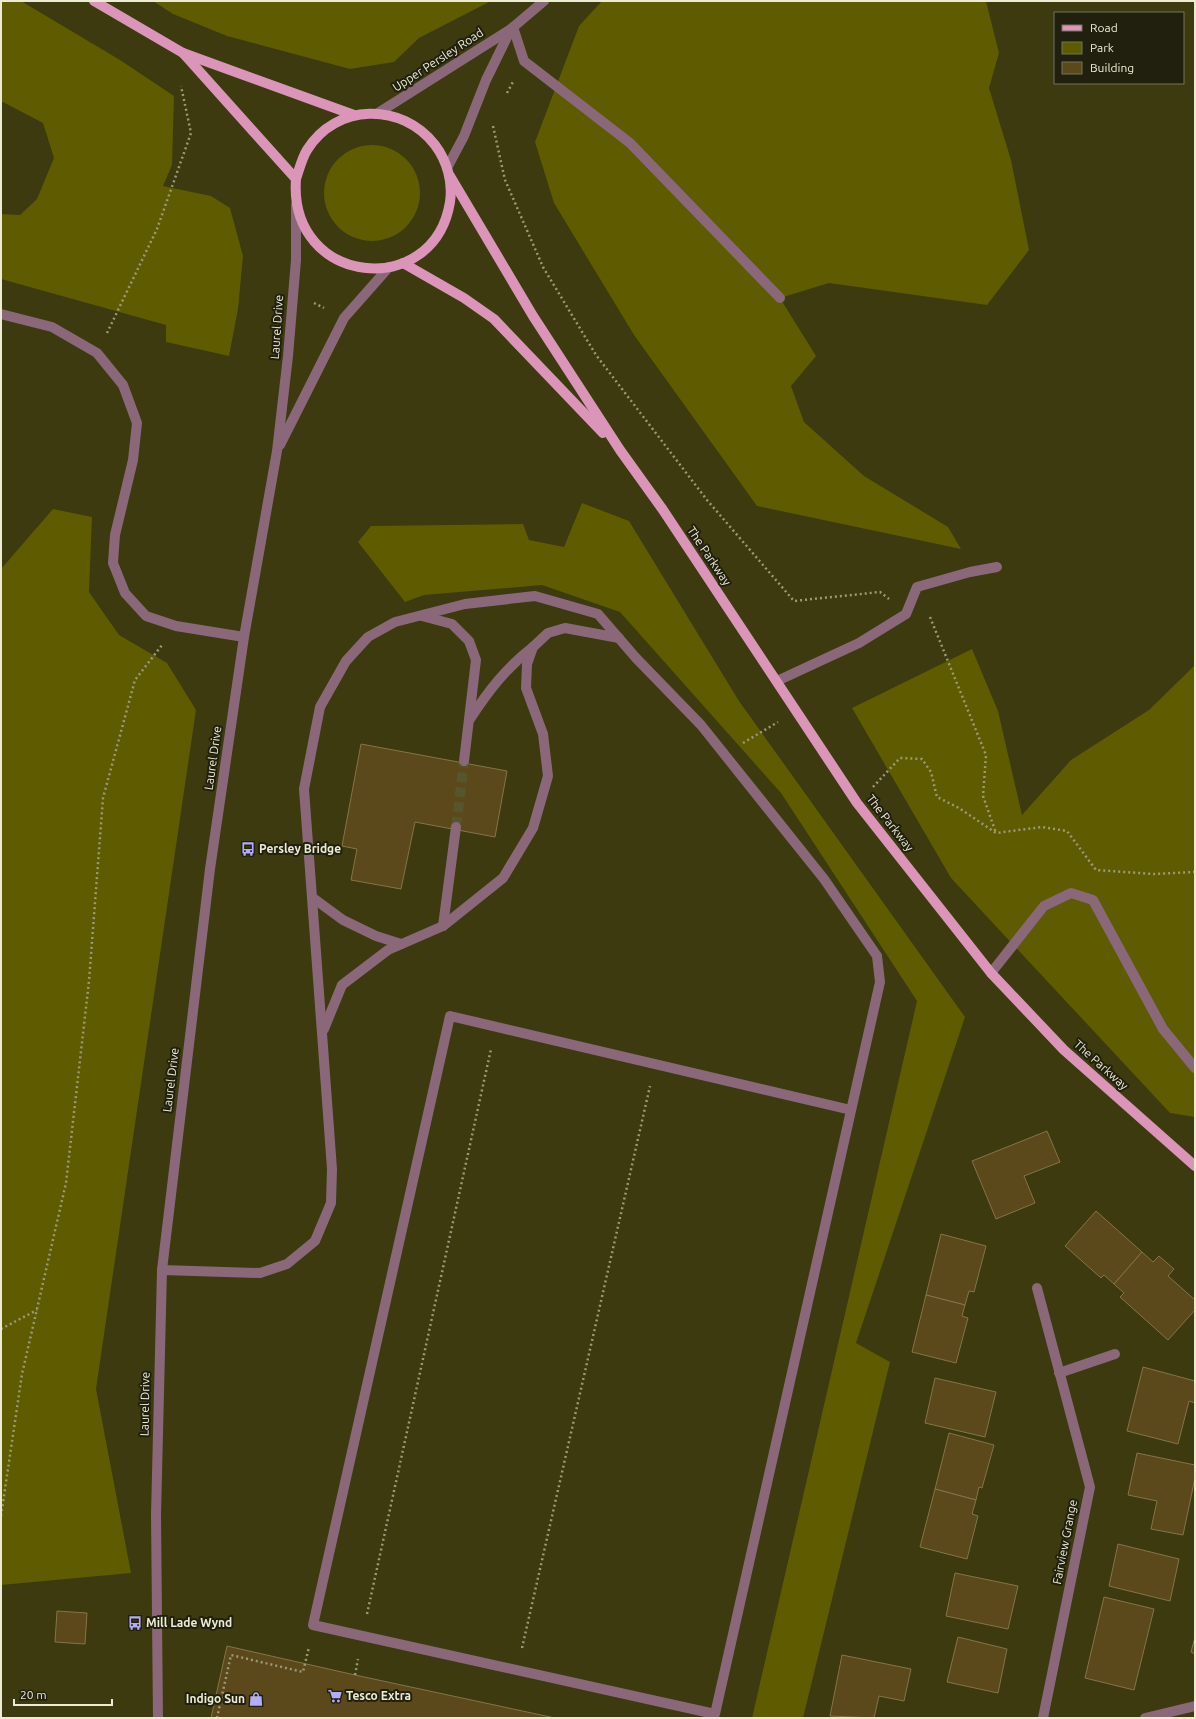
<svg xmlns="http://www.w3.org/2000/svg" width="1196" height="1719" viewBox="0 0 1196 1719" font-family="Ubuntu,sans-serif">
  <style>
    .green { fill: #5e5b00 }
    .building { fill: #5b491b; stroke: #85744a }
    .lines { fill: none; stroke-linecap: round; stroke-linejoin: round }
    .minor-tunnel { stroke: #56552c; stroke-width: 10; stroke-dasharray: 10 5; stroke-linecap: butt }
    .path { stroke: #9a9978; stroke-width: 2.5; stroke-dasharray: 2 3; stroke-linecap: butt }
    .minor { stroke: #8a6879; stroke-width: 10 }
    .major { stroke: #db95b9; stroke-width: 10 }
    .labels { text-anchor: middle; stroke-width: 4; stroke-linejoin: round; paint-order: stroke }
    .street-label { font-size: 12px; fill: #ececd5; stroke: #21200e }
    .poi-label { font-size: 12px; font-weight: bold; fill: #ececd5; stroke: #21200e; text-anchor: start }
  </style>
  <rect width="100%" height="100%" fill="#3c3a0e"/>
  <g class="green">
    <polygon points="1,1 21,1 120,60 174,96 172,165 163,186 211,196 230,208 243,256 238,309 229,356 166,342 166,325 1,279 1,214 20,215 37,199 54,158 43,123 1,101"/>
    <polygon points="153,1 491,1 419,38 394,62 350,69 227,36 173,14"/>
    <polygon points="602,1 986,1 999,53 989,88 1011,160 1029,250 987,305 829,283 780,298 816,356 791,386 804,422 864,476 948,527 961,549 757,506 634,335 554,203 535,142 579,26"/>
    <circle cx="372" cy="193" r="48"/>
    <polygon points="582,503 629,521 739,701 965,1017 856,1343 890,1362 803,1718 752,1718 917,1001 781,793 620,612 542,585 424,595 405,602 358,542 371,526 523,524 529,540 564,547"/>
    <polygon points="53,509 92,517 89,592 119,635 167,663 196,710 96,1389 131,1573 1,1585 1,569"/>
    <polygon points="972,649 998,711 1022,815 1071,760 1149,710 1195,665 1195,1117 1170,1113 951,878 852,708"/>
  </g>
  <g class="building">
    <polygon points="361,744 507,771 495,837 415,822 401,889 351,880 357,849 342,846"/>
    <polygon points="1047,1131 1060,1162 1024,1176 1035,1203 996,1219 972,1161"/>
    <polygon points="1096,1211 1142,1252 1114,1284 1104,1275 1101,1278 1065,1246"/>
    <polygon points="941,1234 986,1246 974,1292 969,1291 965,1305 926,1295"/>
    <polygon points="1142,1252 1153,1262 1159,1256 1174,1269 1168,1276 1195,1300 1195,1310 1168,1340 1120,1297 1124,1293 1114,1284"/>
    <polygon points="926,1295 965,1305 962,1316 968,1318 956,1363 912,1352"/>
    <polygon points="1143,1367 1195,1381 1195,1403 1189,1401 1178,1444 1127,1431"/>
    <polygon points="935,1378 996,1392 985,1437 925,1423"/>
    <polygon points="949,1433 994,1445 982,1488 979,1487 976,1500 935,1489"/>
    <polygon points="1137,1453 1195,1465 1195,1478 1183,1535 1151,1529 1157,1501 1128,1495"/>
    <polygon points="935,1489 976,1500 972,1514 978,1516 967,1559 920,1547"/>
    <polygon points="1118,1544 1179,1559 1170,1601 1109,1586"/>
    <polygon points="955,1573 1018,1586 1008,1629 946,1616"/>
    <polygon points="1104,1597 1154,1609 1134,1690 1085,1678"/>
    <polygon points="57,1611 87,1613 85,1644 55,1642"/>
    <polygon points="958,1637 1007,1649 998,1693 947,1682"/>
    <polygon points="1195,1637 1195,1654 1191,1652"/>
    <polygon points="227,1646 355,1675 555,1718 211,1718"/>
    <polygon points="842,1655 911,1669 904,1701 879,1696 874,1718 830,1716"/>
  </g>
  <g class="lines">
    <polyline class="minor-tunnel" points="456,827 464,761"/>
    <g class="path">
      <polyline points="507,93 514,80"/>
      <polyline points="493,126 505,180 543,267 596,355 707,500 794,601 880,592 889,599"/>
      <polyline points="314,303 324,308"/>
      <polyline points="107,333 157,229 191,133 181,86"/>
      <polyline points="930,617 986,755 983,796 996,833"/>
      <polyline points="743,743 778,722"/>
      <polyline points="873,787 900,758 922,759 931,772 937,797 959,808 996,833 1042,827 1067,831 1096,870 1153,874 1195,872"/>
      <polyline points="1,1329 37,1310"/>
      <polyline points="1,1516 22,1374 66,1183 89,981 103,798 135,680 162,645"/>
      <polyline points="367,1614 491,1049"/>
      <polyline points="522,1648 650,1086"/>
      <polyline points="355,1675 358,1659"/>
      <polyline points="217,1718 231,1655 303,1672 309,1647"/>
    </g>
    <g class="minor">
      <polyline points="513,27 524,61 630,143 780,298"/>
      <polyline points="378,113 511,29 544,1"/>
      <polyline points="447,168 464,136 486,80 511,29"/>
      <polyline points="1,314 52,327 97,353 123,385 137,423 133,460 115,535 113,563 125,593 146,616 176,626 244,637"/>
      <polyline points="280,445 344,318 389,267"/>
      <polyline points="422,616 452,624 469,641 476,660 464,761"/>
      <polyline points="777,681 859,643 906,614 917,587 970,572 997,567"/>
      <path d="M470,719C489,690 506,668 533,647"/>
      <polyline points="313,898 343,920 376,936 401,944"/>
      <polyline points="443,926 456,827"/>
      <polyline points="991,973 1044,906 1071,893 1093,900 1163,1029 1195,1068"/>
      <polyline points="324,1029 342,985 388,950 443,926 503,878 533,828 548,776 543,734 526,688 527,664 533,647 548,633 565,628 619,638"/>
      <polyline points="162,1270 260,1273 287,1264 315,1241 331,1203 332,1169 304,789 320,707 346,661 368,637 395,622 465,604 535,596 598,614 636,658 701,725 824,879 877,956 880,982 715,1714 313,1625 450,1016 851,1110"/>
      <polyline points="1037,1288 1090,1487 1043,1718"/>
      <polyline points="1059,1373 1115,1354"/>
      <polyline points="158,1718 156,1515 162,1270 210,869 244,637 277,451 288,356 296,260 296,205"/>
      <polyline points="1145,1718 1195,1706"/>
    </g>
    <g class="major">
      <polyline points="94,1 183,53 354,115"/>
      <path d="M183,53L296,179C288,286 434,301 450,202C453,182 447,161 435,145C402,102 336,103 307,150C302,158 299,170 296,179"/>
      <polyline points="450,176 533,316 620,450 663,510 857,803 991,973 1064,1050 1195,1166"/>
      <polyline points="403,263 464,298 494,319 603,433"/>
    </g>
  </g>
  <defs>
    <symbol id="bus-bare" viewBox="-9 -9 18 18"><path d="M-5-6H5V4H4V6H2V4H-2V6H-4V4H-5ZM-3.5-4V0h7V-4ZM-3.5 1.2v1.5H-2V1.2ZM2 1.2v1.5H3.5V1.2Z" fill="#b3adf9" stroke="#21200e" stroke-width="2.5" paint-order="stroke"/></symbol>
    <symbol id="supermarket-bare" viewBox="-9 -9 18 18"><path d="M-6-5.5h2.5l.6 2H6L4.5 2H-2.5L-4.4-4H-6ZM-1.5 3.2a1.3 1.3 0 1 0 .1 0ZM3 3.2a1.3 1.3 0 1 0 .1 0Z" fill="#b3adf9" stroke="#21200e" stroke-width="2.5" paint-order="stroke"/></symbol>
    <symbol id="shop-bare" viewBox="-9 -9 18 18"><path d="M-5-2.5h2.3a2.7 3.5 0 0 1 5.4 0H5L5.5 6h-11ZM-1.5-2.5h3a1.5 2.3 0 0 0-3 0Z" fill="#b3adf9" stroke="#21200e" stroke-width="2.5" paint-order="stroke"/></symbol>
  </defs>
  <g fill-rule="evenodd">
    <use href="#bus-bare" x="238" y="839" width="20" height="20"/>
    <use href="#bus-bare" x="125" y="1613" width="20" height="20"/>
    <use href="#supermarket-bare" x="325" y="1686" width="20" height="20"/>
    <use href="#shop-bare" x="246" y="1689" width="20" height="20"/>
  </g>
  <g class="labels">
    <g class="street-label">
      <text transform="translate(438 60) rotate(-33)" y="4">Upper Persley Road</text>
      <text transform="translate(277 327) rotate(-86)" y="4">Laurel Drive</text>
      <text transform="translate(709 556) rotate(56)" y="4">The Parkway</text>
      <text transform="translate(213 758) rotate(-82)" y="4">Laurel Drive</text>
      <text transform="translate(890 823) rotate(52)" y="4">The Parkway</text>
      <text transform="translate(1101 1065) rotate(42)" y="4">The Parkway</text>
      <text transform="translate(171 1080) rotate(-83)" y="4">Laurel Drive</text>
      <text transform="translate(145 1404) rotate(-89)" y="4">Laurel Drive</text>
      <text transform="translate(1065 1542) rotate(-79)" y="4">Fairview Grange</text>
    </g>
    <g class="poi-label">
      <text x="259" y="853">Persley Bridge</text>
      <text x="146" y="1627">Mill Lade Wynd</text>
      <text x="346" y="1700">Tesco Extra</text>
      <text x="245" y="1703" text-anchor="end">Indigo Sun</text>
    </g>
  </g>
  <rect width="1196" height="1719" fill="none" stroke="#ececd5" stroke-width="4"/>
  <rect x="1054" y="12" width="130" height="72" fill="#21200e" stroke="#72725e"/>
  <rect x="1062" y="25" width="20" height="6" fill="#db95b9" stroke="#72725e"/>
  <text x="1090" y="32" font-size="12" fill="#ececd5">Road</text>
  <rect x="1062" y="42" width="20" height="12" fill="#5e5b00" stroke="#72725e"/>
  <text x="1090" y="52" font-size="12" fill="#ececd5">Park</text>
  <rect x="1062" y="62" width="20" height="12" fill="#5b491b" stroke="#72725e"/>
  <text x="1090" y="72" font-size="12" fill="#ececd5">Building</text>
  <path d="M14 1699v6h98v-6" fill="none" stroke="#ececd5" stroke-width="2"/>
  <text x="20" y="1699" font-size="12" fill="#ececd5" stroke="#21200e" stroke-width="3" paint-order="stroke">20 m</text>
</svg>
